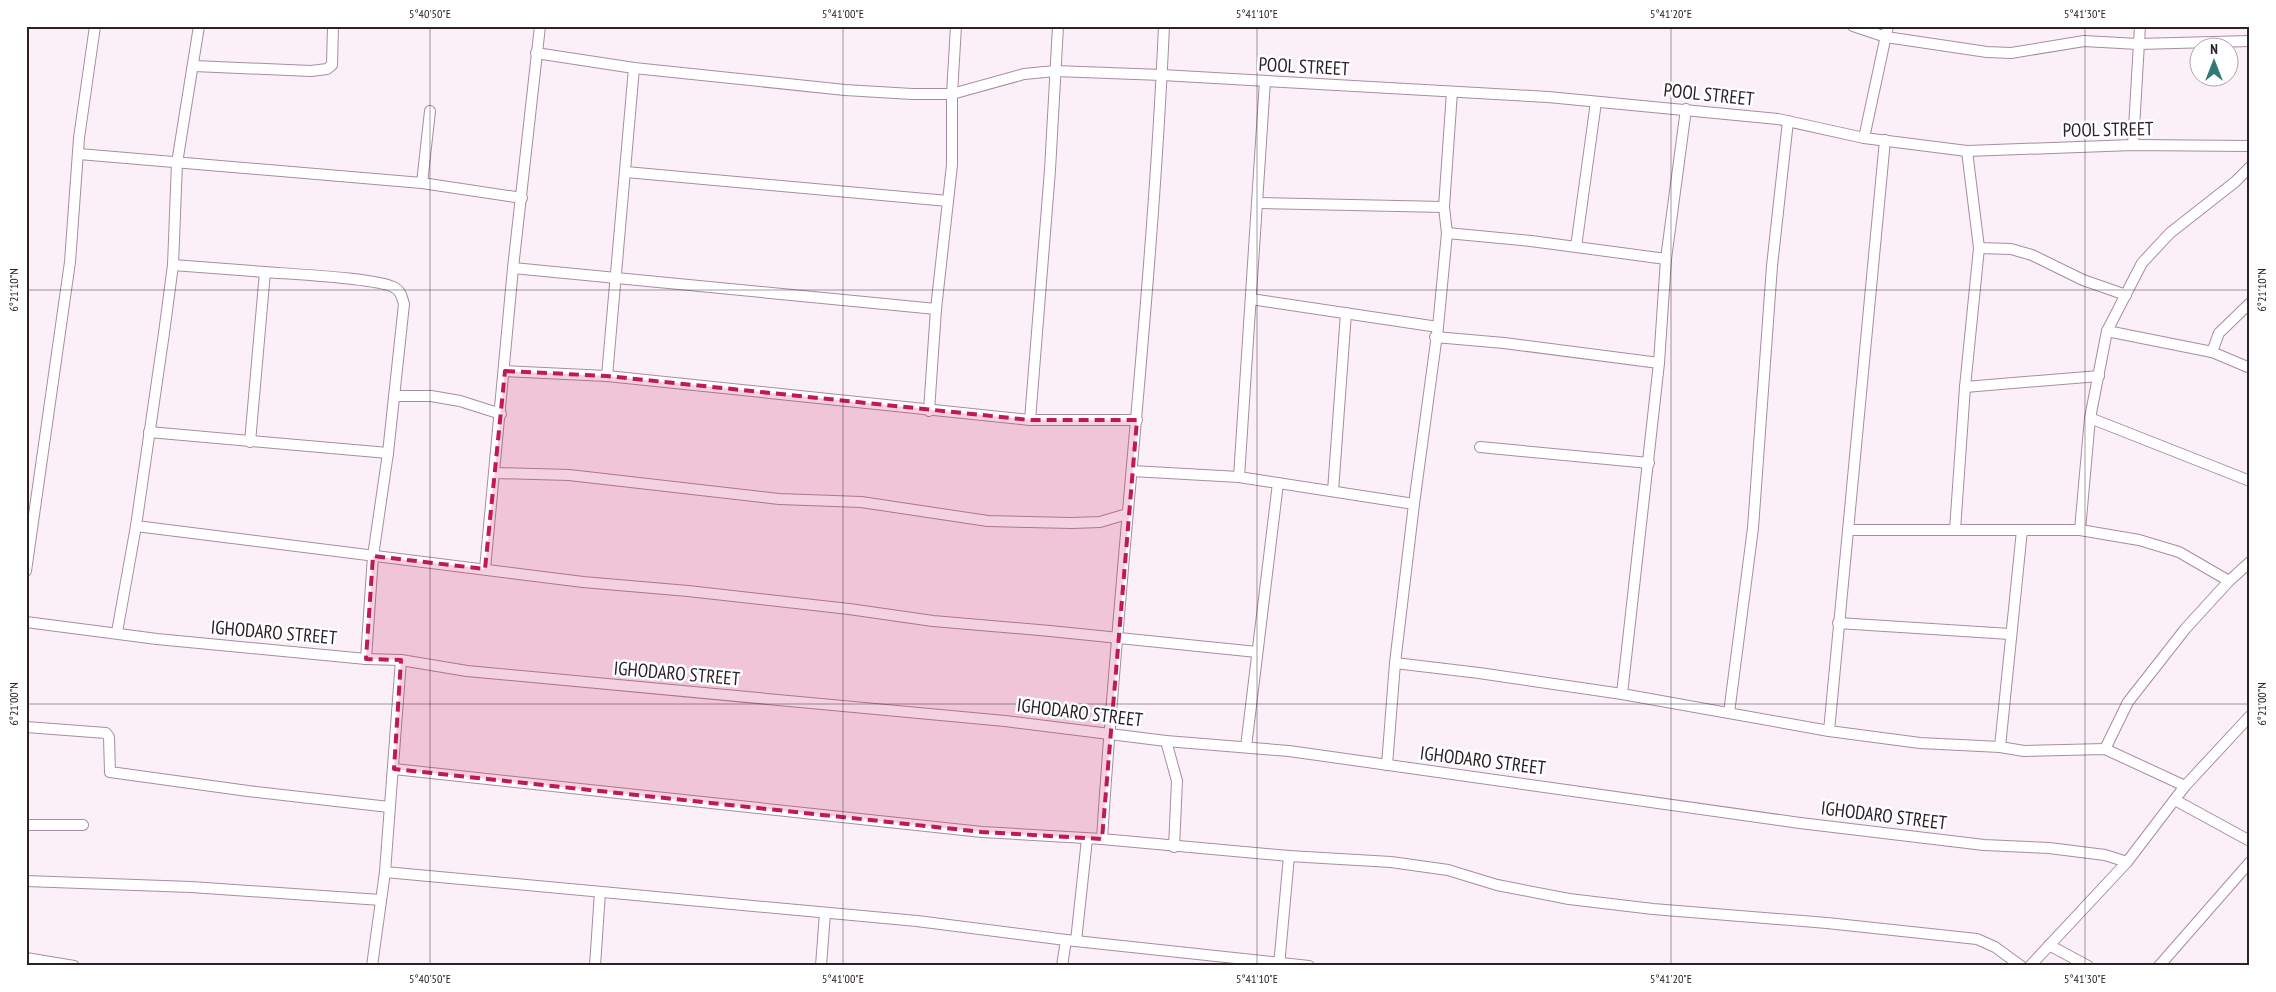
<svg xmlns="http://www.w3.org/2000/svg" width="2276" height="992" viewBox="0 0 2276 992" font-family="'PT Sans Narrow',sans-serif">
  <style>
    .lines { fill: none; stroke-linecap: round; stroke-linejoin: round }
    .street-casing { stroke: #a78da0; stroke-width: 12 }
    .street { stroke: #fff; stroke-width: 10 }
    .marked { fill: #c2185b; fill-opacity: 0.2; stroke: #c2185b; stroke-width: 4; stroke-dasharray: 10 6; stroke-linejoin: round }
    .ticks { fill: none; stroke: #2b2129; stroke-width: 1; stroke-opacity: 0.45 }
    .labels { text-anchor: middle; stroke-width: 5; stroke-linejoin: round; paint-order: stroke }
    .street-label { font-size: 19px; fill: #2b2129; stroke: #fff }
    .neatline { fill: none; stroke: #2b2129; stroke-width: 2 }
    .ticks-label { font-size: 12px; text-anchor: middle; fill: #2b2129 }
  </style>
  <rect width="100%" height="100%" fill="#fcf0f8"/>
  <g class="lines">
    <defs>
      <g id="street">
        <polyline points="1853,26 1886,37 1987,52 2011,53 2084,41 2138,44 2250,41"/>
        <polyline points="536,53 634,68 845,90 912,94 952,94 1024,74 1055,71 1162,75 1548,97 1778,119 1864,138 1967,151 2133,145 2250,146"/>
        <polyline points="194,66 311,71 327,69 332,65 333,26"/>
        <polyline points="1864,138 1888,26"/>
        <polyline points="2133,145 2140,26"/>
        <polyline points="79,154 422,183 522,198"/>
        <polyline points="626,172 948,201"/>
        <polyline points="422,183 430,111"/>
        <polyline points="1258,203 1444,207"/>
        <polyline points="1447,233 1531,241 1666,259"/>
        <polyline points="1576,247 1596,102"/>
        <polyline points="1979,248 2011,249 2032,255 2083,280 2126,295"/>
        <polyline points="173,265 265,272"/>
        <polyline points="513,268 936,309"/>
        <polyline points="1251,299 1438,327"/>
        <polyline points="2107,331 2212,352 2250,368"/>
        <polyline points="1435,337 1504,343 1659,363"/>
        <polyline points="2212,352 2219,333 2250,303"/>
        <polyline points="505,371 607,376 1030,420 1137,420"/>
        <polyline points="607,376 634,68"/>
        <polyline points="1965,387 2099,376"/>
        <polyline points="394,396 431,396 460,401 501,414"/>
        <polyline points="929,411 936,309 952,165 952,94 956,26"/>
        <polyline points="2090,418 2250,481"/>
        <polyline points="1030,420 1050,170 1058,26"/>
        <polyline points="149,432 388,453"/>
        <path d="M250,442L265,272C288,274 380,278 395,288C401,291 402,298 404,304L388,453L373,556L366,659"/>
        <polyline points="1480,447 1649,463"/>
        <polyline points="1132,471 1239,477 1414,504"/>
        <polyline points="495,473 569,475 779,499 861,502 988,521 1072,523 1100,522 1127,514"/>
        <polyline points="1239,477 1265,81"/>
        <polyline points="1333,491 1346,313"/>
        <polyline points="136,526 583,582 688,591 849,609 933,621 1050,631 1257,652"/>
        <polyline points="1849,530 2080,530 2139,540 2179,552 2229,581"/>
        <polyline points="1955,530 1965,387 1979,248 1967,151"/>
        <polyline points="2080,530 2090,418 2107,331 2142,263 2170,233 2235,182 2250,167"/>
        <polyline points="485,569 513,268 540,26"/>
        <polyline points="26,571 70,262 79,138 95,26"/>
        <polyline points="26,622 157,639 366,659 401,660 467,671 1005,721 1166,741 1289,751 1800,823 1984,845 2049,848 2105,855 2127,862"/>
        <polyline points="1838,623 2010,634"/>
        <polyline points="117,632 136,526 164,333 173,265 177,163 199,26"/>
        <polyline points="1395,663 1479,673 1622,694 1829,731 1920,743 2000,747 2024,751 2105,749 2185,786"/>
        <polyline points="1622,694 1659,363 1666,259 1686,109"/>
        <polyline points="1729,713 1753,528 1772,266 1788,121"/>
        <polyline points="26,727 106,733 109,737 110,772 248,791 389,807"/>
        <polyline points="1829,731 1885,140"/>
        <polyline points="1166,741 1177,781 1174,847"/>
        <polyline points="1246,747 1278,483"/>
        <polyline points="2000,747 2022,530"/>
        <polyline points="2105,749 2128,702 2186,628 2229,581 2250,562"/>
        <polyline points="1387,765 1395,663 1414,504 1438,327 1447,233 1444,207 1452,92"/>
        <polyline points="394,769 982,832 1102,839 1289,856 1391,862 1448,870 1497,885 1569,899 1653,909 1827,923 1977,939 1995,947 2021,966"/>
        <polyline points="2175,800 2250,841"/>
        <polyline points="26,825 83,825"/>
        <path d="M1102,839C1119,568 1152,298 1164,26"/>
        <polyline points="385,872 917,921 1066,940 1309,966"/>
        <polyline points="26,881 191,887 381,900"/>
        <polyline points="1076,941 1087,839"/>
        <polyline points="2049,945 2088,966"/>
        <polyline points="26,958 74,966"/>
        <polyline points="372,966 385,872 401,660"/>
        <polyline points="595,966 600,892"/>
        <polyline points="821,966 825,913"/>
        <polyline points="1062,966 1066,940"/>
        <polyline points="1279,966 1289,856"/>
        <polyline points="2030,966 2127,862 2185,786 2250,716"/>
        <polyline points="2159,966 2250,862"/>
      </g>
    </defs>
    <use href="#street" class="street-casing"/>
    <use href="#street" class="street"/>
  </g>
  <path class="marked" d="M505,371L607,376L1030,420H1137L1102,839L982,832L394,769L401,660L366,659L373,556L485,569Z"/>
  <path class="ticks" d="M430,26V966M843,26V966M1257,26V966M1671,26V966M2085,26V966M26,290H2250M26,704H2250"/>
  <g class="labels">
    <g class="street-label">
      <text transform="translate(1304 66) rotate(3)" y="7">POOL STREET</text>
      <text transform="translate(1709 94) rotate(6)" y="7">POOL STREET</text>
      <text transform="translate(2108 129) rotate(-1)" y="7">POOL STREET</text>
      <text transform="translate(274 632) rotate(5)" y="7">IGHODARO STREET</text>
      <text transform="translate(677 673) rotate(5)" y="7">IGHODARO STREET</text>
      <text transform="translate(1080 712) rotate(7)" y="7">IGHODARO STREET</text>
      <text transform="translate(1483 760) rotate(7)" y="7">IGHODARO STREET</text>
      <text transform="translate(1884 815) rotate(7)" y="7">IGHODARO STREET</text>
    </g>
  </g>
  <rect width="2276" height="992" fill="none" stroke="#ffffff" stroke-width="55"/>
  <g transform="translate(2214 62)"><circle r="24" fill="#ffffff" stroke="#aaa6a9"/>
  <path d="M0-4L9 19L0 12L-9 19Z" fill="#2f7979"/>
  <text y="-8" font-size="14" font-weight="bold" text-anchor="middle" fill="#2b2129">N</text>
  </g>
  <rect x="28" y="28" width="2220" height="936" class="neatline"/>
  <g class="ticks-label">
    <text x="430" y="18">5°40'50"E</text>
    <text x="843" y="18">5°41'00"E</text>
    <text x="1257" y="18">5°41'10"E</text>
    <text x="1671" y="18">5°41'20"E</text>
    <text x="2085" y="18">5°41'30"E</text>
    <text transform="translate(14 290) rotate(-90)" y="4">6°21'10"N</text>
    <text transform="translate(2262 290) rotate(-90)" y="4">6°21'10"N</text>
    <text transform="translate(14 704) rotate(-90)" y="4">6°21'00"N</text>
    <text transform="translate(2262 704) rotate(-90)" y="4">6°21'00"N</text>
    <text x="430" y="983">5°40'50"E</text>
    <text x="843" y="983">5°41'00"E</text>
    <text x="1257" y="983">5°41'10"E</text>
    <text x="1671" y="983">5°41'20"E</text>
    <text x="2085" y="983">5°41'30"E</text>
  </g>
</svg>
